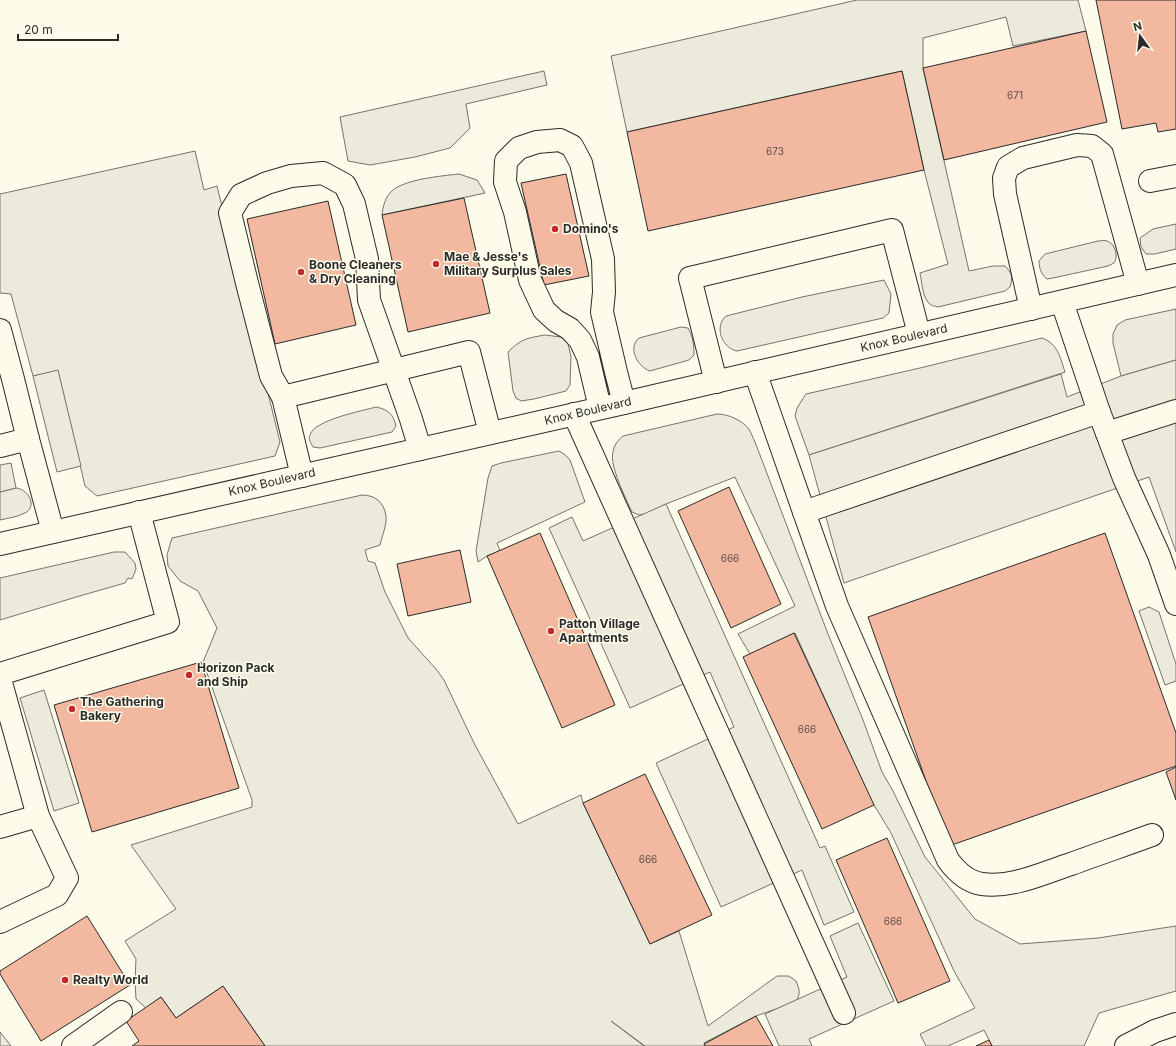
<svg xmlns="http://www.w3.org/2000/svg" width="1176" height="1046" viewBox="0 0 1176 1046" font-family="Inter,sans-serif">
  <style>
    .green { fill: #ecebdb; stroke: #74746e }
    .parking { fill: #eceadb; stroke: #74746e }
    .building { fill: #f2b8a0; stroke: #2b2b2b }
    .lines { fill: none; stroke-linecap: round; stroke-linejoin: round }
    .minor-casing { stroke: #2b2b2b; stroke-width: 24 }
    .major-casing { stroke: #2b2b2b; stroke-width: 24 }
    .minor { stroke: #fdfbea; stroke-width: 22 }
    .major { stroke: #fdfbea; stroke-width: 22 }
    .poi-dot { fill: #c62828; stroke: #fdfbea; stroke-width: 1.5 }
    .labels { text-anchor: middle; stroke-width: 3; stroke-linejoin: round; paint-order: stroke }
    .number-label { font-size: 10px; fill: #5d4e48 }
    .poi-label { font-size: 12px; font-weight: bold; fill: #2b2b2b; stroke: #fdfbea; text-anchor: start }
    .street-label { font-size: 12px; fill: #2b2b2b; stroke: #fdfbea }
  </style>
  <rect width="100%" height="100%" fill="#fdfbea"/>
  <g class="green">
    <path d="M857,0H1078L1086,31L1013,46L1006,17L923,38V68L969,271L993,266H1005C1012,273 1013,278 1010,287L1005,291L938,307C935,306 933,306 931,305C922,299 922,282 920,273L948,264L924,170L902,71L627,132L611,56Z"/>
    <polygon points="544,71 547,85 466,104 470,128 450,148 415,157 370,165 348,161 340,117"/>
    <polygon points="195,151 204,190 217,186 280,442 275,456 97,496 85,486 58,371 33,376 11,294 0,293 0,194"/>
    <path d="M459,174L477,180L485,193L382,215C383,207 385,196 393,190C407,179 441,176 459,174Z"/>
    <polygon points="1176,224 1176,249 1155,254 1146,254 1141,247 1140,238 1153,229"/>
    <path d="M1098,241C1100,241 1105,240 1107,241C1115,243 1119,257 1114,263C1112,264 1110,265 1108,266L1053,278L1047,279C1041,274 1039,268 1039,261L1045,254Z"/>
    <path d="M884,280L891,294L889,313L883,318L737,351C725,349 716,333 722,321C723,319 725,317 726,316L802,297Z"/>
    <polygon points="1176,309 1176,360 1121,376 1113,343 1113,334 1117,325 1125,320"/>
    <path d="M681,327L688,328C693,337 694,345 694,355L689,360L650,371C638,367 627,348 639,338Z"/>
    <path d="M545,335L561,337L568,344L571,357L570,385L566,391L534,399L521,401L516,398L513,391L508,352C521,339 527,338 545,335Z"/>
    <path d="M1042,338C1058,344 1060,357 1065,372L809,455L795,416L797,408L806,394L920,368Z"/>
    <path d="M376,407C389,410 393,414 396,426L392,432L320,448L313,447C311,443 308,439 310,435C314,420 362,411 376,407Z"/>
    <path d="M717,414C728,414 741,420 748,428C751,432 753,438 755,442L828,634L863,720L882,772L893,791L925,857L975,919L1020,944L1098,938L1176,926V991L1099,1013L1084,1046H992L984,1030L948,1046H926L920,1034L975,1008L954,971L891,833L871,800L795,633L750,654L738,634L795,606L735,477L666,504L645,514L639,515L632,512C626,499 609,465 613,452C614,445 618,440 623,436Z"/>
    <polygon points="559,451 564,454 570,460 585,502 497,543 500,551 487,556 478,562 476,551 488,478 492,466 501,463"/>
    <path d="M16,488C28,489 38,506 25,513C18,517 8,518 0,520V492Z"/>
    <path d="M362,495C375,495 384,502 386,516C387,525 382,536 380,545L365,550L368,561L375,563L385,592L408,638L436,669L444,680L474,743L518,824L581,795L583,803L650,944L679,931L708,1026L777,976H789L796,981L799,989V995L796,1002L756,1016L704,1043L705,1046H645L611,1021L644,1046H265L223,986L176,1018L161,997L146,1008L136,999L135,981L136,959L125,941L176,909L131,845L252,807V800L203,662L217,628L198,591L180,581L168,566L167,555L172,538Z"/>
    <polygon points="114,552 125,552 135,563 136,569 132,579 128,578 125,583 83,595 0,620 0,578"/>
    <polygon points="1149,607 1159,612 1176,664 1176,681 1165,685 1139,611"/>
    <polygon points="0,1032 11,1046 0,1046"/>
  </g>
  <g class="parking">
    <polygon points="1176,360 1176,552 1149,477 844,583 809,455 1061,374 1067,397 1121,376"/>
    <polygon points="58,370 81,466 57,472 33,376"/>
    <polygon points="11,463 16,488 0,492 0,465"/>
    <polygon points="666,504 820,848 825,846 854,912 824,925 802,870 721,907 656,763 734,727 710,672 630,708 549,528 572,517 583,541"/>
    <polygon points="44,690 79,803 54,811 20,698"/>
    <polygon points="858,923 894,1001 809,1039 812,1046 779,1046 765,1014 847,977 830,936"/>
  </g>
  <g class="building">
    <polygon points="1096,0 1176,0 1176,129 1158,132 1156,123 1122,129"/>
    <polygon points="1086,31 1107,122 944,160 923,68"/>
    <polygon points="902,71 924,170 648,231 627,132"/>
    <polygon points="566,174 589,276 544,285 521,183"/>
    <polygon points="464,198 490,313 408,332 382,215"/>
    <polygon points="328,201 356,325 275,344 247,219"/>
    <polygon points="729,487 781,604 731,628 678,511"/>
    <polygon points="540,533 615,705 562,728 487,556"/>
    <polygon points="1105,533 1176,733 1176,766 949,846 868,617"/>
    <polygon points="460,550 471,602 408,616 397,564"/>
    <polygon points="794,633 874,805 822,829 743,657"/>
    <polygon points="201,662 239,788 92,832 54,705"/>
    <polygon points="1176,767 1176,800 1166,772"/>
    <polygon points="645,774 712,915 650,944 583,803"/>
    <polygon points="887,838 950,981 898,1003 836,860"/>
    <polygon points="87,916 130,985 41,1041 0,974 0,971"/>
    <polygon points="223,986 265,1046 132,1046 139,1041 126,1021 161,997 176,1018"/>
    <polygon points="756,1016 773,1046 705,1046 704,1044"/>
    <polygon points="989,1040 992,1046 976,1046"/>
  </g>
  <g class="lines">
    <defs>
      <g id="minor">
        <polyline points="1150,181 1176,176"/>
        <polyline points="1062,302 1099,412 1124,478 1159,555 1176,604"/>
        <polyline points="1031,309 1005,194 1004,178 1008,167 1023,158 1077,145 1092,146 1102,154 1138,284"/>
        <polyline points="0,330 13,379 28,439"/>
        <path d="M755,372L837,606L948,860C956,871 968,882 982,884C1013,888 1043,873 1071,864C1098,854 1125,845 1152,835"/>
        <polyline points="716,382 690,278 892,230 919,334"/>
        <polyline points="283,397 271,376 247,283 230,213 241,195 267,183 291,176 323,173 345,185 354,204 367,259 369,300 411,419 420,449"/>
        <polyline points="600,408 588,357 580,340 570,329 556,321 544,310 530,280 515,212 505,182 506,161 519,148 537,142 560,140 572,146 581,163 603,259 604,292 602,312 616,372 624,403"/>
        <polyline points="574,414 844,1013"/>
        <polyline points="1107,433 1176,411"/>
        <polyline points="0,446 28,439 53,532"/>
        <polyline points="302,476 283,397 469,352 490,433"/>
        <polyline points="804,512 1099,412"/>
        <polyline points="0,674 168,622 139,512"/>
        <polyline points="0,679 38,816 67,878 57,895 0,922"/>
        <polyline points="0,827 38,816"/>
        <polyline points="73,1046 121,1012"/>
        <polyline points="1126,1046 1155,1031 1176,1024"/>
      </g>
      <polyline id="major" points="0,544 624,403 1176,275"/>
    </defs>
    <use href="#minor" class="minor-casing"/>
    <use href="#major" class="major-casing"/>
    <use href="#minor" class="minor"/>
    <use href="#major" class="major"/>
  </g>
  <g class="poi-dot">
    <circle cx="555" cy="229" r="4"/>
    <circle cx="436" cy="264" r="4"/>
    <circle cx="301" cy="272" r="4"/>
    <circle cx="551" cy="631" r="4"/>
    <circle cx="189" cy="675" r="4"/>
    <circle cx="72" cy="709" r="4"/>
    <circle cx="65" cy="980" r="4"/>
  </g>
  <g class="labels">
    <g class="number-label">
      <text x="1015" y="99">671</text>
      <text x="775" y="155">673</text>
      <text x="730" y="562">666</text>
      <text x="807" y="733">666</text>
      <text x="648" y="863">666</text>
      <text x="893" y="925">666</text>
    </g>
    <g class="poi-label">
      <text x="563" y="233">Domino's</text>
      <text x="444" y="261">Mae &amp; Jesse's<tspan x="444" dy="14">Military Surplus Sales</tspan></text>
      <text x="309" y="269">Boone Cleaners<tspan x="309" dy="14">&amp; Dry Cleaning</tspan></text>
      <text x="559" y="628">Patton Village<tspan x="559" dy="14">Apartments</tspan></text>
      <text x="197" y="672">Horizon Pack<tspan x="197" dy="14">and Ship</tspan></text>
      <text x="80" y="706">The Gathering<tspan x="80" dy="14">Bakery</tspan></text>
      <text x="73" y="984">Realty World</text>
    </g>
    <g class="street-label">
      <text transform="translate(904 338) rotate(-13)" y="4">Knox Boulevard</text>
      <text transform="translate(588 411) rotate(-13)" y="4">Knox Boulevard</text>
      <text transform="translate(272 482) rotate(-13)" y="4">Knox Boulevard</text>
    </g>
  </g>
  <g transform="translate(1140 36) rotate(345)" stroke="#fdfbea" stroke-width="3" paint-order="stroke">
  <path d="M0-3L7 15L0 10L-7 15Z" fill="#2b2b2b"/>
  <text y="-6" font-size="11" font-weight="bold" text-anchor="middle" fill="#2b2b2b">N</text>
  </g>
  <path d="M18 34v6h100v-6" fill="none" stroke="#2b2b2b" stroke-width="2"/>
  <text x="24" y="34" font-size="12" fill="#2b2b2b" stroke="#fdfbea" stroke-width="3" paint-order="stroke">20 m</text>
</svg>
